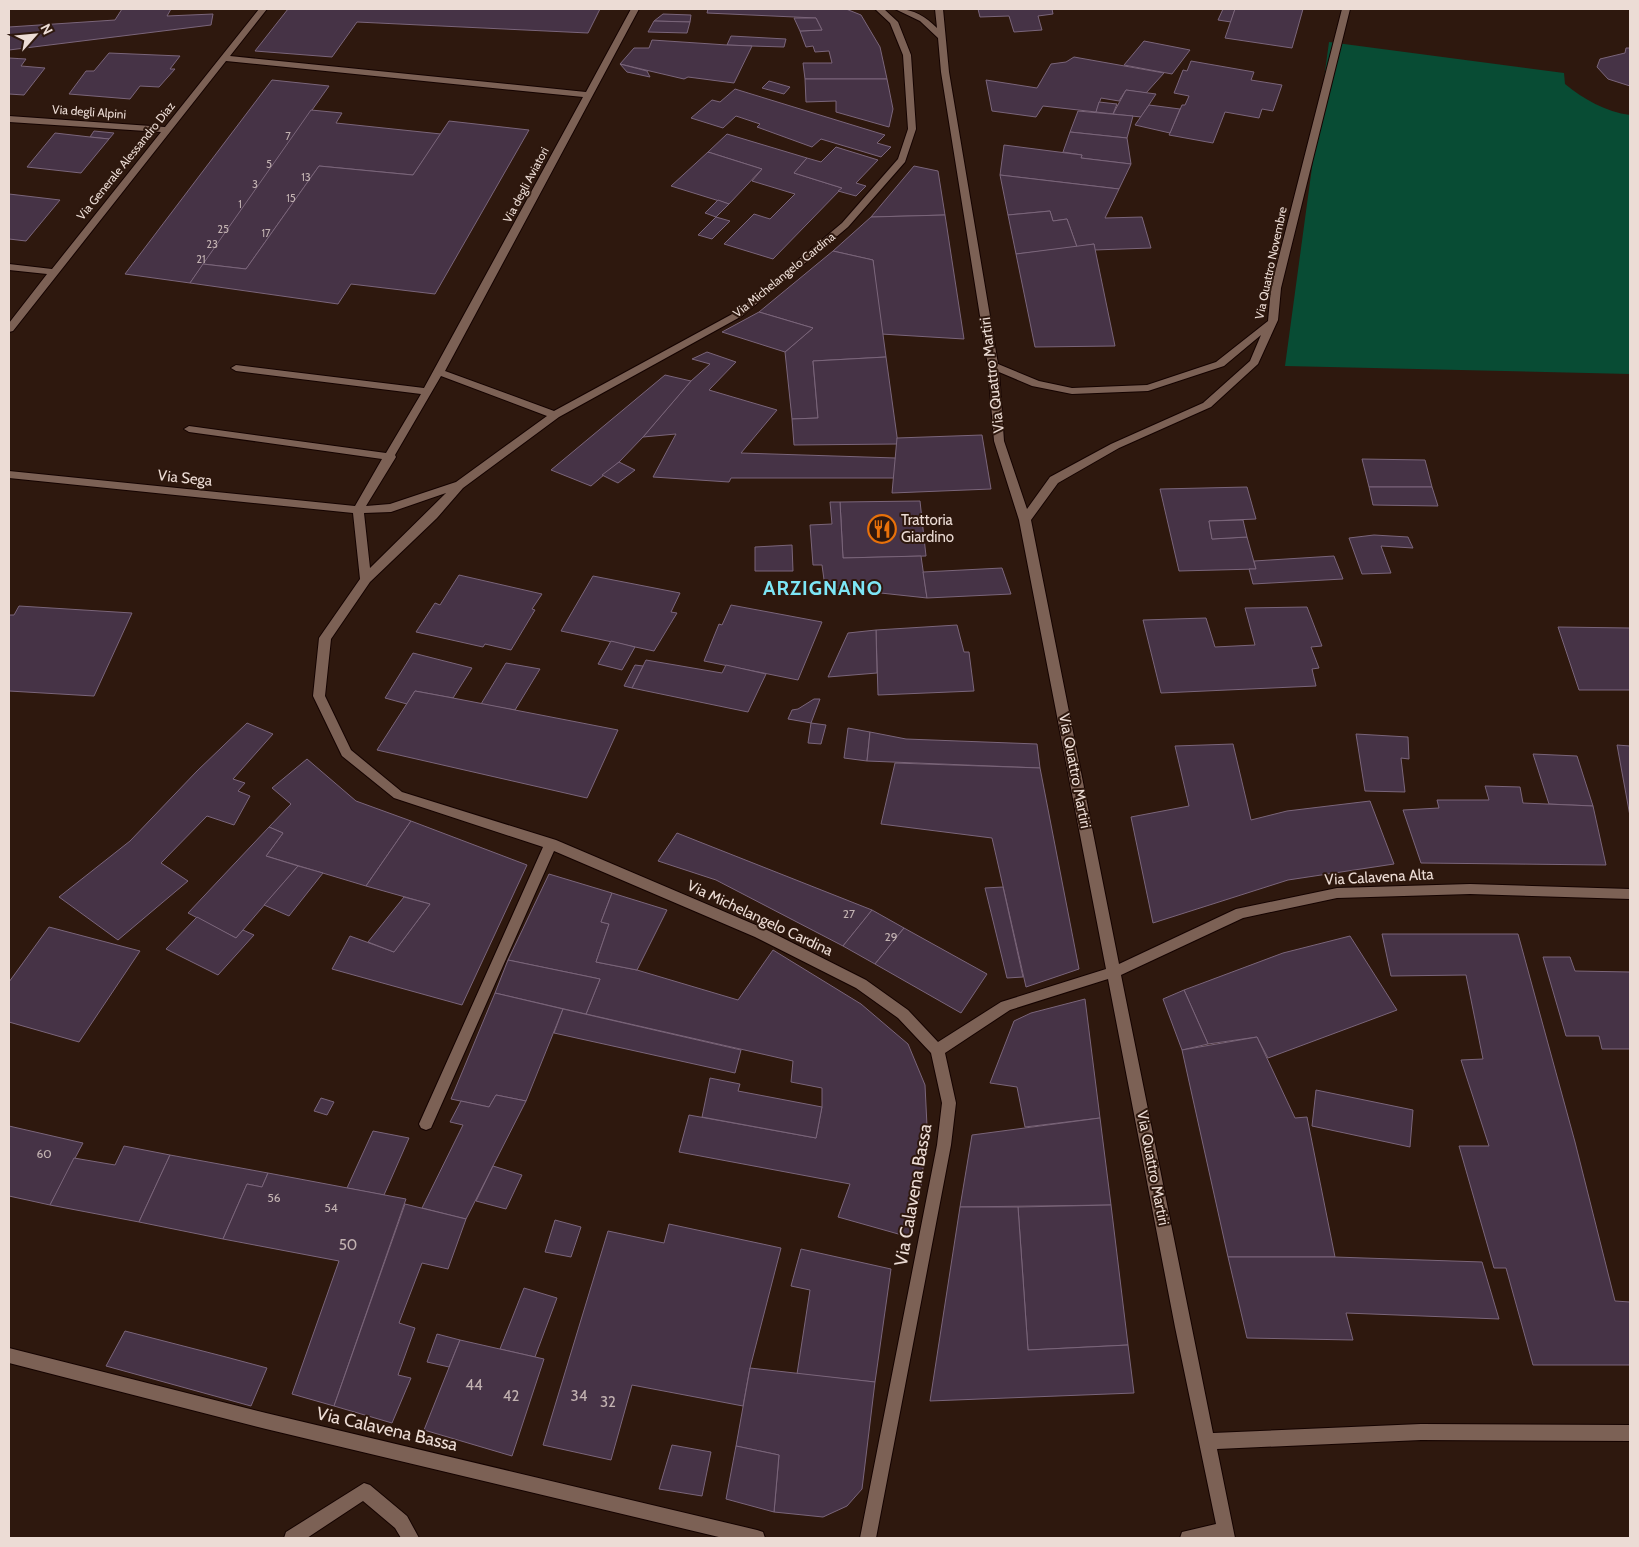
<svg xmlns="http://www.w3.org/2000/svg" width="1639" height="1547" viewBox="0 0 1639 1547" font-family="Cabin,sans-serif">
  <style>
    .green { fill: #084c34 }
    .building { fill: #463346; stroke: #7a657a }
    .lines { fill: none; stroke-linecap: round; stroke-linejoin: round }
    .minor-casing { stroke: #150300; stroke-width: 2 }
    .minor { fill: #7c6155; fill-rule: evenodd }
    .labels { text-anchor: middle; stroke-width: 4; stroke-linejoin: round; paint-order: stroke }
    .far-number-label { font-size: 11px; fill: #c2b2b1 }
    .far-street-label { font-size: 12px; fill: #ecdcd5; stroke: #2e180e }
    .number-label { font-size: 12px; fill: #c2b2b1 }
    .street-label { font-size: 15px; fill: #ecdcd5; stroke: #2e180e }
    .poi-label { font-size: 15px; fill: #ecdcd5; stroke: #2e180e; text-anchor: start }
    .near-number-label { font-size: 15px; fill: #c2b2b1 }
    .near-street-label { font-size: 18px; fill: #ecdcd5; stroke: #2e180e }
    .district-label { font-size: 20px; font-weight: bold; letter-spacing: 1px; fill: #7de6f6; stroke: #2e180e }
  </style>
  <rect width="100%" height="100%" fill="#2e180e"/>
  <path class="green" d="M1329,42L1564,73L1565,84C1583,99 1606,112 1630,115V374L1285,366Z"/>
  <g class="building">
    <polygon points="122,9 171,9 167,16 213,14 211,25 9,50 9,27 115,20"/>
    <polygon points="288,9 600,9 588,33 357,22 332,57 255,51"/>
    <polygon points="708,9 846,9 861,15 880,47 887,79 805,79 803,63 832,63 829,51 815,52 813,46 806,47 800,31 822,30 816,18 707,13"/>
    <polygon points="978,9 1052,9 1053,14 1038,16 1042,30 1014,32 1009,16 980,17"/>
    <polygon points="1223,9 1235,9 1231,22 1218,20"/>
    <polygon points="1235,9 1303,9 1292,48 1225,38"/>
    <polygon points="663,14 691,15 690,22 654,21"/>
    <polygon points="794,18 816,18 822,30 800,31"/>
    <polygon points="654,21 690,22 687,33 648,32"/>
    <polygon points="731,36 786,39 784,47 752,46 727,45"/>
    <polygon points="652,40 727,45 752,46 734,83 688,77 684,79 620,64 634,48 649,48"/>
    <polygon points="1144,41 1190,50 1172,74 1124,65"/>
    <polygon points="1626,48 1630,48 1630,86 1608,79 1597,67 1600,59 1625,53"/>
    <polygon points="109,53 180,56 170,69 175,69 159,87 140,86 130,99 69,94 86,71 94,71"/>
    <polygon points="1074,57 1164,73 1146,93 1126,90 1119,101 1101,98 1096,112 1043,106 1036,117 992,111 986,80 1037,88 1051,64 1066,62"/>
    <polygon points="9,58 26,59 21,66 45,68 24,95 9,94"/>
    <polygon points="1191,61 1254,72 1251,80 1282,85 1273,111 1262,109 1259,118 1225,112 1213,143 1169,135 1182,105 1185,105 1189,96 1174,93 1183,70 1187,71"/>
    <polygon points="620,64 647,71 650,77 627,72"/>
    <polygon points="805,79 887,79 893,109 889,127 836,112 836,101 806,102"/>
    <polygon points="272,80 329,86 190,283 125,274"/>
    <polygon points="769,81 790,87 784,94 762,88"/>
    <polygon points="735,89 885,135 877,143 891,147 881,157 821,139 812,147 757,127 760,124 736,116 723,128 691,118 712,100 720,102"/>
    <polygon points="1126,90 1156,94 1141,117 1113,114"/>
    <polygon points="1099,102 1117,104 1113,114 1096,112"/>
    <polygon points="1149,105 1180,109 1170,133 1135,125"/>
    <polygon points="311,110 342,113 336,123 441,134 413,175 319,166 246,269 203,264"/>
    <polygon points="1078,111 1133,116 1127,138 1070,132"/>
    <polygon points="449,121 529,130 435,294 351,284 338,304 190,283 203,264 246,269 319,166 413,175"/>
    <polygon points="94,131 114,133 109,139 90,137"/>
    <polygon points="1070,132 1127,138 1131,164 1081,158 1082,155 1063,152"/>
    <polygon points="55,133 90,137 109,139 81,173 27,167"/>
    <polygon points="727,134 807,158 794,173 842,188 773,259 724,244 754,214 770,219 795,194 752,181 762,169 708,152"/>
    <polygon points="1004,145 1082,155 1081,158 1131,164 1119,189 1000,175"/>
    <polygon points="836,147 878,160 856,183 866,186 856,196 838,191 842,188 794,173 807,158 821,162"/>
    <polygon points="708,152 762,169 729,204 671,186"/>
    <polygon points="914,166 938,171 945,215 871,217"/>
    <polygon points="1000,175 1119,189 1105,218 1142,217 1151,248 1094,250 1094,244 1077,247 1067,219 1053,221 1050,211 1008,215"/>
    <polygon points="9,194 60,200 26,241 9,239"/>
    <polygon points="718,200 729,204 716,217 705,213"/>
    <polygon points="1050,211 1053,221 1067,219 1077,247 1016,254 1008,215"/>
    <polygon points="945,215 964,339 881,334 873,260 833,251 871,217"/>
    <polygon points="716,217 730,221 712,239 698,235"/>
    <polygon points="1094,244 1115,346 1035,347 1016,254"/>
    <polygon points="833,251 873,260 886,357 813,361 818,418 792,419 785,352 813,328 759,312"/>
    <polygon points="759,312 813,328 785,352 722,332"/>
    <polygon points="707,352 736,362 709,390 777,410 741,453 896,458 894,478 731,478 729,482 653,477 676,434 643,437 691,381 710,364 692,359"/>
    <polygon points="886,357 898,444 794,445 792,419 818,418 813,361"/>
    <polygon points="665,375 691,381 643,437 619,462 591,486 551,470"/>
    <polygon points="982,435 991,489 892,493 897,438"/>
    <polygon points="1362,459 1425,460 1432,487 1369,487"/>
    <polygon points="619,462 635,470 618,483 602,475"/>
    <polygon points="1247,487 1256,519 1209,521 1212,539 1247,537 1256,569 1179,571 1160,489"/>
    <polygon points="1369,487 1432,487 1438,506 1373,505"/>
    <polygon points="920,501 926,556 843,558 840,502"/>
    <polygon points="830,502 840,502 843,558 921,556 927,598 825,587 822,565 813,565 810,525 832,524"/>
    <polygon points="1243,520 1247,537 1212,539 1209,521"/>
    <polygon points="1374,535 1408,537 1413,548 1381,546 1391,573 1362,574 1349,538"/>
    <polygon points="792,545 793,571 755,571 755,547"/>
    <polygon points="1334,556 1343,579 1253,584 1249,569 1256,569 1254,561"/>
    <polygon points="1002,568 1011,594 927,598 923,572"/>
    <polygon points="459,575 542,594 532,609 535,610 511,650 485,644 483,647 416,632 435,603 440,605"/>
    <polygon points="593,576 680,593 671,612 677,613 654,651 561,631"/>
    <polygon points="731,605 822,622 798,680 704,661 719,624 722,625"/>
    <polygon points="19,606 132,613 94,696 9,691 9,615 14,615"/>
    <polygon points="1307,607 1322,646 1311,647 1319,668 1312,669 1316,686 1161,693 1143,620 1206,618 1215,647 1255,645 1245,608"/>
    <polygon points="957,625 964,652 969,652 974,691 878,695 876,630"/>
    <polygon points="1558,627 1630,628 1630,690 1579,690"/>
    <polygon points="876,630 877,673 828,677 848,633"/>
    <polygon points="611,641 635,647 622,670 598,664"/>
    <polygon points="413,653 472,668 453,698 415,691 407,704 385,698"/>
    <polygon points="646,660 722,673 726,665 766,674 748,712 632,688"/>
    <polygon points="506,663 540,669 515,710 481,704"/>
    <polygon points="635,665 643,666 632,688 624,686"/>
    <polygon points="415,691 453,698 618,730 587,798 377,750"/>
    <polygon points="814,699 820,699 811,723 788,719 792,710 798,709"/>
    <polygon points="247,723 273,734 233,779 245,783 238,791 250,796 234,825 207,816 161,863 188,881 118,940 59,897 130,841 197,771"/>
    <polygon points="811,723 826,725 821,744 808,743"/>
    <polygon points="848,728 870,732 867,761 844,758"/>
    <polygon points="870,732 906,739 1037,744 1040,768 867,761"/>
    <polygon points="1356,734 1408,737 1409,759 1401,758 1405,792 1365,791"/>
    <polygon points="1233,744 1251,820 1287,811 1370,801 1394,864 1288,880 1153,923 1131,817 1189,806 1175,746"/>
    <polygon points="1617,745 1630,746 1630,816"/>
    <polygon points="1533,754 1577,756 1593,806 1549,804"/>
    <polygon points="307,759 356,801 411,821 366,886 266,856 283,833 269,827 291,804 272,788"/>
    <polygon points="895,763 1040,768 1079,969 1026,987 992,838 881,824"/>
    <polygon points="1485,786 1520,787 1523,803 1593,806 1606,865 1421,863 1403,810 1439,808 1437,800 1489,800"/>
    <polygon points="411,821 527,865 462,1005 332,969 350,936 394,952 430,904 366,886"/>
    <polygon points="269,827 283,833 266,856 298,866 236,938 188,913"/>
    <polygon points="677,833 872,910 843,946 716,880 658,861"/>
    <polygon points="298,866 323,873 289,916 264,905"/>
    <polygon points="549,874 612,893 601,922 609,924 596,962 637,970 738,1000 773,950 861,1004 908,1044 925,1085 927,1126 921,1189 909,1237 838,1217 850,1184 679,1152 689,1115 816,1138 822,1106 822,1088 791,1082 793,1061 586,1014 600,979 508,960"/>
    <polygon points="1003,887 1023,977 1007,978 985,888"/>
    <polygon points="612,893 667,910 637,970 596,962 609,924 601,922"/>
    <polygon points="404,897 430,904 394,952 368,942"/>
    <polygon points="872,910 904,928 875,964 843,946"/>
    <polygon points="197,917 236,938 243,930 254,935 218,975 166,949"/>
    <polygon points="49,927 140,951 79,1042 9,1022 9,982"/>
    <polygon points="904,928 987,974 961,1013 875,964"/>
    <polygon points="1382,934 1518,934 1575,1142 1615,1301 1630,1302 1630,1365 1533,1365 1506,1268 1494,1268 1459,1146 1489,1146 1461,1060 1483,1059 1466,975 1391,976"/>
    <polygon points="1350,936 1397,1010 1268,1058 1257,1037 1208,1044 1184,990 1283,953"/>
    <polygon points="1543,957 1570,957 1575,971 1630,972 1630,1049 1602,1049 1599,1036 1566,1036"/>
    <polygon points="508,960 600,979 586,1014 495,993"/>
    <polygon points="1184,990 1208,1044 1182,1050 1163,999"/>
    <polygon points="495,993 563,1009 526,1101 496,1095 489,1107 451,1099"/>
    <polygon points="1085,999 1100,1118 1025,1127 1017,1087 990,1083 1014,1021 1031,1013"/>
    <polygon points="563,1009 741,1050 735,1073 554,1033"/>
    <polygon points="1257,1037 1295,1118 1307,1117 1335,1257 1228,1257 1182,1050"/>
    <polygon points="710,1078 740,1084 738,1091 822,1107 816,1138 702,1117"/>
    <polygon points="1316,1090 1413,1110 1410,1147 1312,1126"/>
    <polygon points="496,1095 526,1101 466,1219 422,1208 463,1125 450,1122 461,1101 489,1107"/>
    <polygon points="321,1098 334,1102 327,1115 314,1111"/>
    <polygon points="1100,1118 1111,1205 960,1207 972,1135"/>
    <polygon points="9,1126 83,1143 50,1205 9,1196"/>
    <polygon points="373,1131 409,1138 384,1195 347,1188"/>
    <polygon points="124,1146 170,1155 139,1222 50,1205 74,1158 115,1165"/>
    <polygon points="170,1155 268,1173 262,1187 247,1184 223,1239 139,1222"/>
    <polygon points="493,1166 522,1175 506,1209 476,1201"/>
    <polygon points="268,1173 406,1199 334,1406 292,1394 339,1261 223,1239 247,1184 262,1187"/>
    <polygon points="405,1204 466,1219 448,1269 422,1263 399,1323 415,1328 398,1375 411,1378 392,1423 334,1406"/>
    <polygon points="1111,1205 1128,1345 1028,1350 1018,1207"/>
    <polygon points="960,1207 1018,1207 1028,1350 1128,1345 1134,1393 930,1401"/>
    <polygon points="555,1220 581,1227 571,1257 545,1252"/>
    <polygon points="669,1224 781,1248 750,1368 743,1406 632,1385 611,1460 543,1445 608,1231 664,1243"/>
    <polygon points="801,1249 891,1269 875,1382 797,1374 810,1290 791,1286"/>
    <polygon points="1228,1257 1335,1257 1482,1262 1499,1319 1346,1313 1353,1340 1247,1338"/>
    <polygon points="524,1288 557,1298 535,1357 500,1349"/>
    <polygon points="125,1331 226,1357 267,1368 251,1406 106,1366"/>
    <polygon points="437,1334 460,1340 449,1367 427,1362"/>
    <polygon points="460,1340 544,1359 512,1456 424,1430"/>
    <polygon points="750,1368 875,1382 862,1489 847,1506 823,1517 774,1512 779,1455 736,1446"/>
    <polygon points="672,1445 711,1452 702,1496 659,1489"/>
    <polygon points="736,1446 779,1455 774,1512 726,1499"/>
  </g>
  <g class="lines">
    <defs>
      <g id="minor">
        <path d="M259,9H267L230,56L586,92L631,9H639L445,371L554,411L736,312L842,223L898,159L908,129L903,55L890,23L875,9H884L898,22L911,55L916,129L905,162L848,227L742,316L559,417L463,488L437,518L370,582L331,639L325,696L351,750L402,792L556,840L765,929L866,980L908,1010L938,1042L1001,1002L1106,969L1019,520L994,441L988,366L941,72L938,38L920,21L895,9C912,8 925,16 937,28L935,9H943L949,72L998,364L1039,381L1072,388L1147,385L1216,362L1268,321L1271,288L1342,9H1350L1281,288L1278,320L1258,364L1211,407L1119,448L1058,483L1031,520L1119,964L1236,909L1337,888L1470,884L1630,889V899L1470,894L1337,898L1243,918L1121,975L1213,1433L1421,1424L1630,1425V1441L1421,1440L1217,1449L1235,1538H1180L1182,1532L1216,1524L1175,1327L1108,979L1010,1010L945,1053L956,1103L951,1145L876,1538H860L937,1145L942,1103L931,1053L898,1018L856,988L755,937L554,851L431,1128L426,1130L421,1128L419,1124L543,847L394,798L342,756L313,696L319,638L360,579L353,513L9,478V471L355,506L382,459L189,432L184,429L189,426L386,453L421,394L236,371L231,368L236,365L424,388L583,97L226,61L13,331L9,332V323L47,274L9,270V264L52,269L161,132L9,122V116L165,127ZM1261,335L1250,361L1203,403L1111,444L1050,477L1027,509L1004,441L999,372L1032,386L1072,394L1148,391L1224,366ZM441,376L547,416L456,482L390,504L366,506L396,457L395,455ZM446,493L370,568L364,513L391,512Z"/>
        <polygon points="9,1348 266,1413 757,1530 763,1532 765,1538 723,1538 266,1429 9,1363"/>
        <polygon points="364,1483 370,1485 407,1516 419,1538 401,1538 395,1528 363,1501 307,1538 284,1538 286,1532"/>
      </g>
    </defs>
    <use href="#minor" class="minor-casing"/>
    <use href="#minor" class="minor"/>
  </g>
  <defs>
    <symbol id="restaurant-ring" viewBox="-11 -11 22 22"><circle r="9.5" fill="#2e180e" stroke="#e8710a" stroke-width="1.5"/><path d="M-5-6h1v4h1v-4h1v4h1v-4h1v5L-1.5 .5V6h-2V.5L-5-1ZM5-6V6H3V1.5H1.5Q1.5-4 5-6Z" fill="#e8710a"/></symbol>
  </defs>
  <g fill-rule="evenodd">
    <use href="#restaurant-ring" x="866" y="513" width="32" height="32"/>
  </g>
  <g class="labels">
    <g class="far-number-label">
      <text x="288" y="140">7</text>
      <text x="269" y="168">5</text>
      <text x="306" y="181">13</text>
      <text x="255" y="188">3</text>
      <text x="291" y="202">15</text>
      <text x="240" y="208">1</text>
      <text x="223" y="233">25</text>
      <text x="266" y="237">17</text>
      <text x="212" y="248">23</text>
      <text x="201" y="263">21</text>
    </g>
    <g class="far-street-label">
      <text transform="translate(89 112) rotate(4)" y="4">Via degli Alpini</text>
      <text transform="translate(126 161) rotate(-51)" y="4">Via Generale Alessandro Diaz</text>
      <text transform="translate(526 185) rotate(-62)" y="4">Via degli Aviatori</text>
      <text transform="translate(1271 263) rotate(-78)" y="4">Via Quattro Novembre</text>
      <text transform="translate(784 275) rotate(-39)" y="4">Via Michelangelo Cardina</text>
    </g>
    <g class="number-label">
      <text x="849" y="918">27</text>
      <text x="891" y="941">29</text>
      <text x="44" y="1158">60</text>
      <text x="274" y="1202">56</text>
      <text x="331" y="1212">54</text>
    </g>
    <g class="street-label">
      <text transform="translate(992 375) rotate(-97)" y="5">Via Quattro Martiri</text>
      <text transform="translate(185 478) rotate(6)" y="5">Via Sega</text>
      <text transform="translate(1075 771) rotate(79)" y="5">Via Quattro Martiri</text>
      <text transform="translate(1379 877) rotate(-3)" y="5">Via Calavena Alta</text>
      <text transform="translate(760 918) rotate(25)" y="5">Via Michelangelo Cardina</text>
      <text transform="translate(1153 1168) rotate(79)" y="5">Via Quattro Martiri</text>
    </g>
    <g class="poi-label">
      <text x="901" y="525">Trattoria<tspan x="901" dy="17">Giardino</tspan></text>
    </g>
    <g class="near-number-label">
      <text x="348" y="1250">50</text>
      <text x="474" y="1390">44</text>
      <text x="511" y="1401">42</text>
      <text x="579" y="1401">34</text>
      <text x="608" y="1407">32</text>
    </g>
    <g class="near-street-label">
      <text transform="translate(913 1195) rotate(-80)" y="6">Via Calavena Bassa</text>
      <text transform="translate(387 1429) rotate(13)" y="6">Via Calavena Bassa</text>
    </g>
    <g class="district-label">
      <text x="823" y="595">ARZIGNANO</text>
    </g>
  </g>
  <rect width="1639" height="1547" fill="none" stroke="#ecdcd5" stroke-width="20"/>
  <g transform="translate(35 35) rotate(63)" stroke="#2e180e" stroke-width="4" paint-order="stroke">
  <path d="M0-4L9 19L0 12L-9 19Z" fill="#ecdcd5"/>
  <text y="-8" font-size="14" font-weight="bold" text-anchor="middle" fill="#ecdcd5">N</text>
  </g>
</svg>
